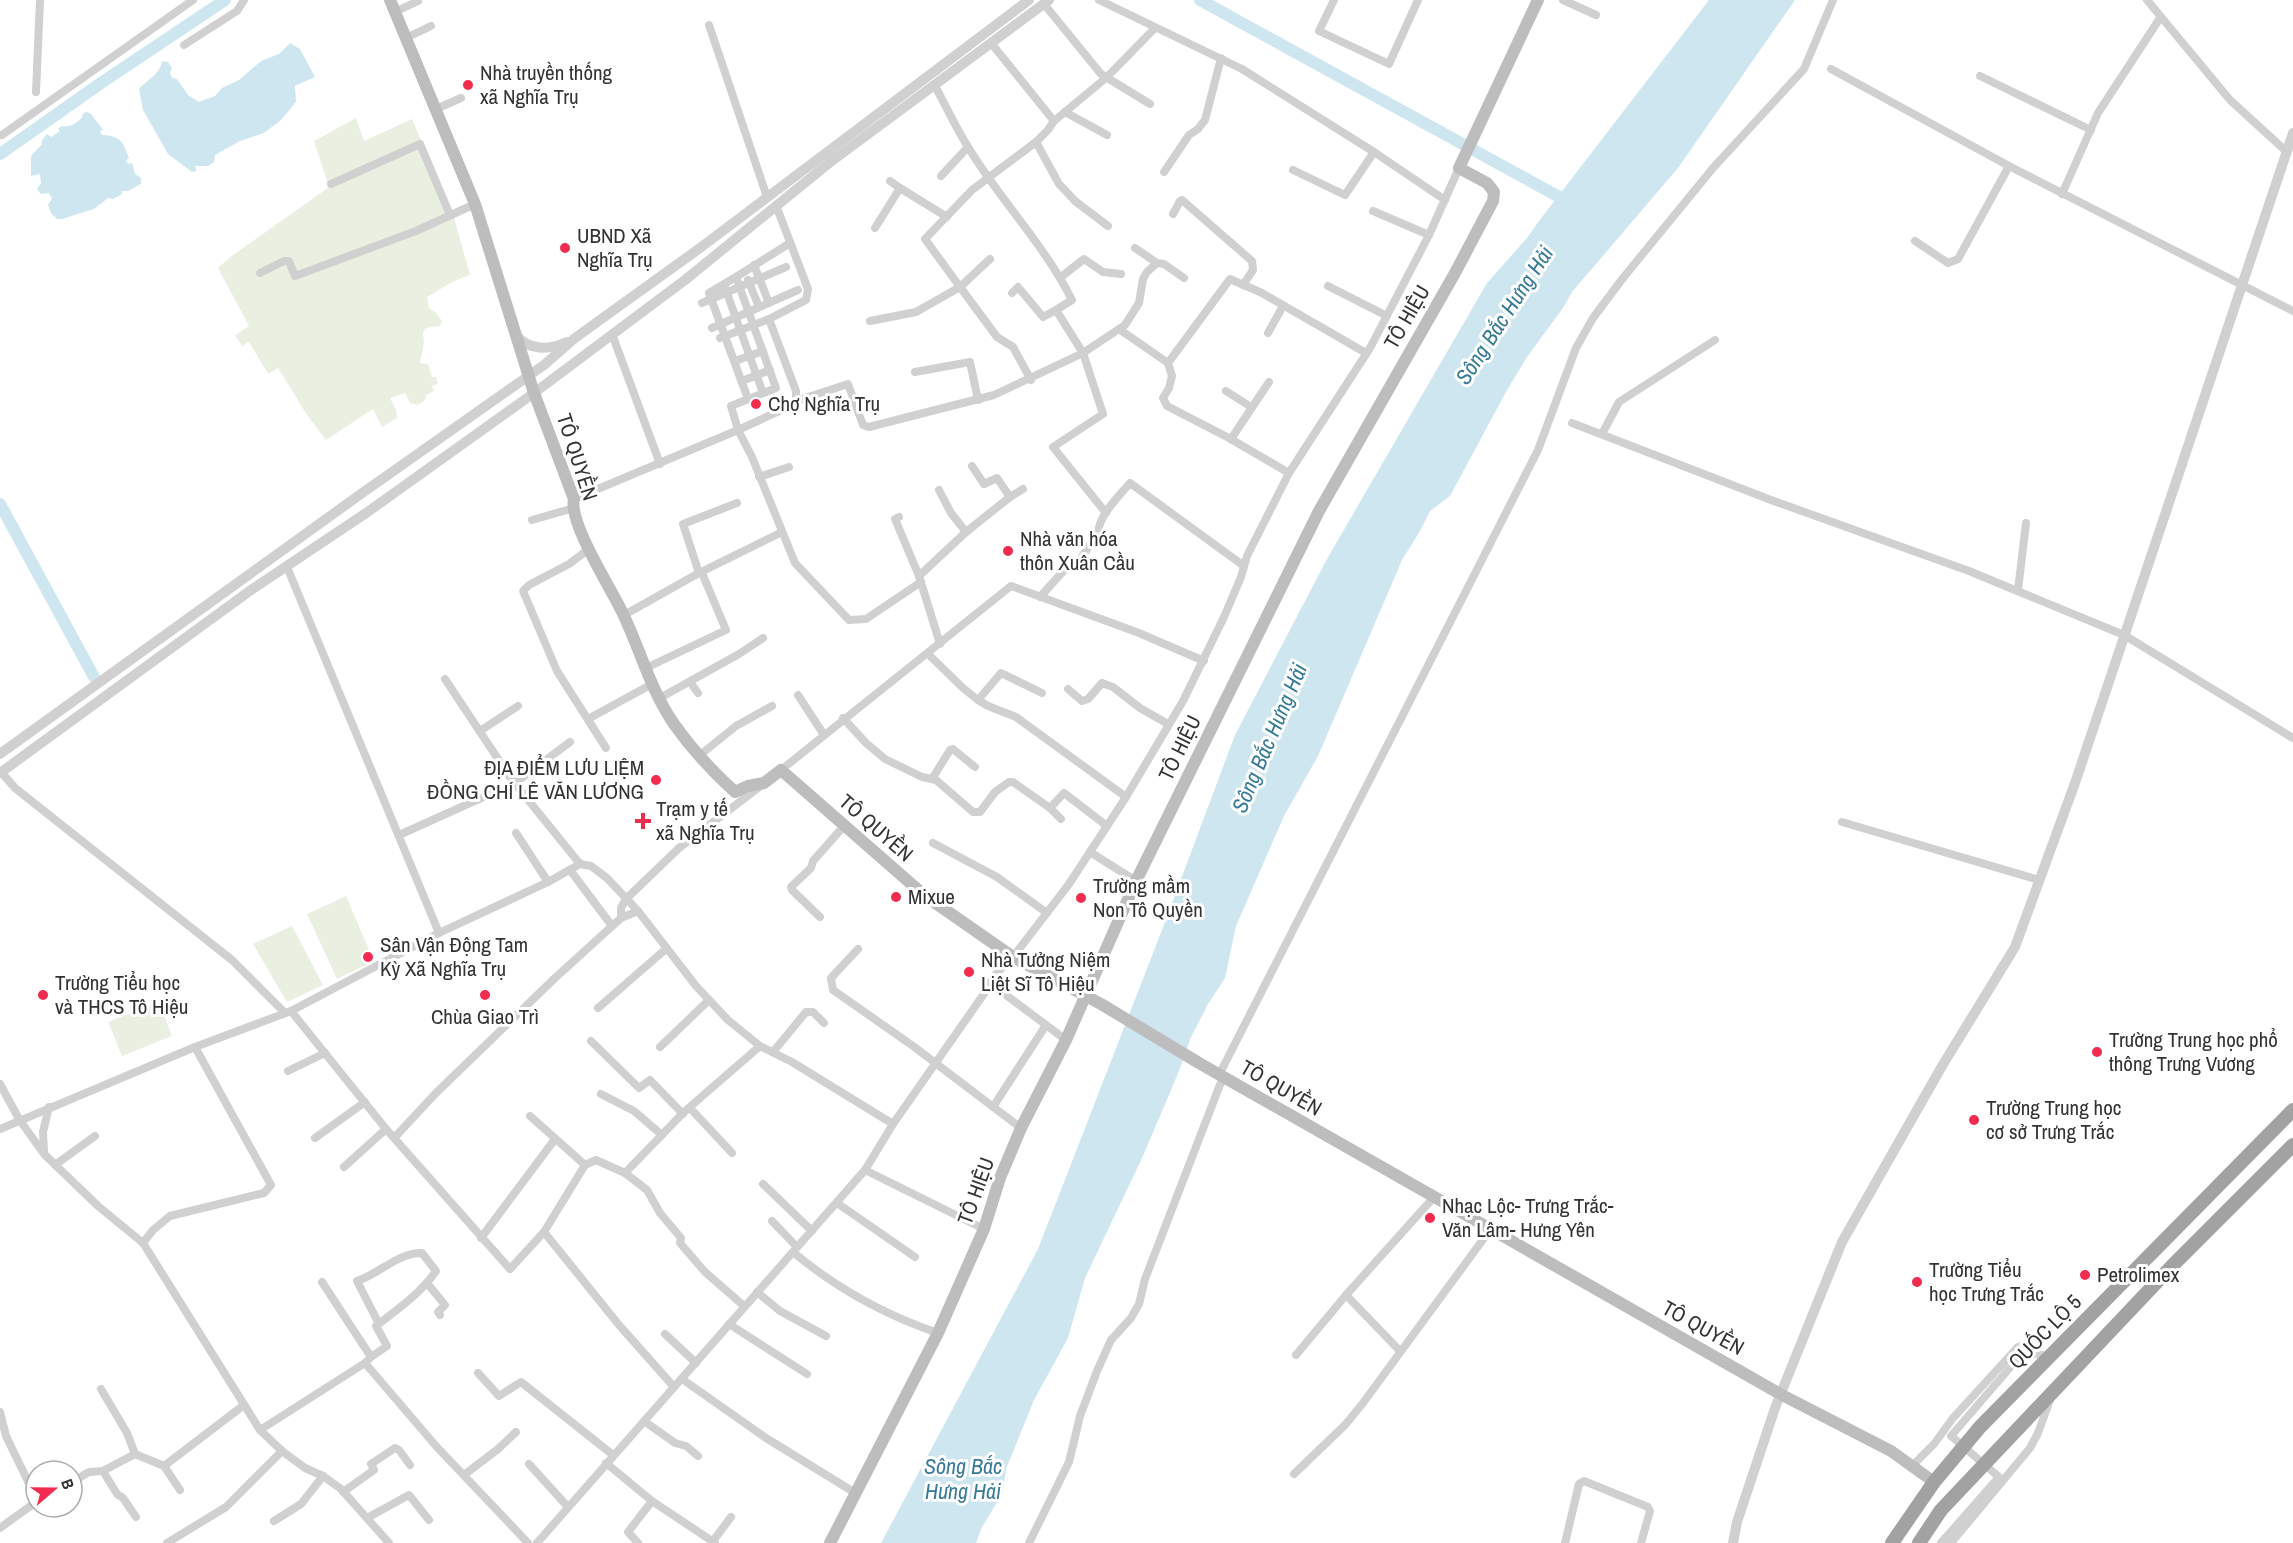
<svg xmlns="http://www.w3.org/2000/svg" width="2293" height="1543" viewBox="0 0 2293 1543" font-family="'Archivo Narrow',sans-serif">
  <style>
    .green { fill: #eaf0e1 }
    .water { fill: #cde6f0 }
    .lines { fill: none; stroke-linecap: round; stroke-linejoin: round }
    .canal { stroke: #cde6f0; stroke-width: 12 }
    .minor { stroke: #d0d0d0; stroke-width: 8 }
    .tertiary { stroke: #d0d0d0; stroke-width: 10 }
    .secondary { stroke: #bdbdbd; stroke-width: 12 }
    .trunk { stroke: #a2a2a2; stroke-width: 14 }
    .poi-dot { fill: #f22c4f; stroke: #fff; stroke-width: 2 }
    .labels { text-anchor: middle; stroke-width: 6; stroke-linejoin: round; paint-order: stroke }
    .poi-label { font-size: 21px; fill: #333; stroke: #fff; text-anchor: start }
    .street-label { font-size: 21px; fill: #333; stroke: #fff }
    .water-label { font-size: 22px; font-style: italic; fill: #377a96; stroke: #fff }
  </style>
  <rect width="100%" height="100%" fill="#fff"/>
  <g class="green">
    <polygon points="356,118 364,141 412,119 453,214 470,275 454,281 427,297 429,308 435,312 442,321 440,326 426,328 423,332 424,343 420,363 428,364 432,377 436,377 438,384 432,386 434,391 426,395 425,400 418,405 410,403 405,393 390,398 396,410 397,418 382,427 373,409 326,440 307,415 278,368 268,374 249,342 242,346 235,335 249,326 218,268 229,258 329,187 314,141"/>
    <polygon points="346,896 374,961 337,979 307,914"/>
    <polygon points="292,926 323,985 287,1002 253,944"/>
    <polygon points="159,1002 172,1036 122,1056 108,1022"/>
  </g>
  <g class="water">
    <polygon points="1709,0 1795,0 1678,168 1572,292 1563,308 1527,357 1507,390 1450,496 1430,511 1420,531 1402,560 1318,756 1284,816 1236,926 1225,978 1208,1004 1191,1037 1179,1071 1143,1156 1085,1278 1068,1338 1034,1400 1006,1469 1003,1492 981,1529 976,1543 881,1543 1038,1249 1162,930 1235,735 1327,559 1487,283 1527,238 1539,221"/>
    <path d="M290,43L300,49L315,77L295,86L296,102L281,120L264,133L240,141L215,155L214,162L208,166H195L197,171L192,172L168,154L143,110L139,89C147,80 160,74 162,61L168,62L172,68L170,73L172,78L177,79L188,95L199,102L215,96L222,88L239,80L261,61L279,54Z"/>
    <path d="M87,112L91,114L103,130L100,131L102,135C120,136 123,141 129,158L126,160L128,164L132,163L135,174L141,178V184L128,191H122L121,195L113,199L108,198L94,209L62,219H57L51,213L48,205L52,199L49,193L41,194L37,189L41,183L40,174L31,176V156L42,144V140L47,134L51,137L60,131L58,129L62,126C70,128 76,123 82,118L83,113Z"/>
  </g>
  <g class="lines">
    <g class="canal">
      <polyline points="1200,0 1572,204"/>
      <polyline points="0,154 101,83 225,0"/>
      <polyline points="0,504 94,677"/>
    </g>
    <g class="minor">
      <polyline points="1099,0 1242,69 1374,152 1445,200"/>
      <polyline points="1334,0 1319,31 1389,64 1418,0"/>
      <polyline points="1563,0 1596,15"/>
      <polyline points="2147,0 2230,100 2287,152"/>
      <polyline points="1044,4 1101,74 1150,104"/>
      <polyline points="395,12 418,1"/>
      <polyline points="709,25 767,197"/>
      <polyline points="406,38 431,26"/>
      <polyline points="991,43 1054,121 1106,78 1155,28"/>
      <polyline points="184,45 237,11 244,0"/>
      <polyline points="1831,69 2009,166 2293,311"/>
      <polyline points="1980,76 2091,130"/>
      <path d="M935,86C946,106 956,128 968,147C1000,200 1044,244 1072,300L1056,310L1083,353L1103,414L1053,447L1106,513"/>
      <polyline points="36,92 40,0"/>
      <polyline points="436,109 461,98"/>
      <polyline points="1065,112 1107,135"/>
      <polyline points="2,135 193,0"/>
      <polyline points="1036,142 1048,130 1054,121"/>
      <polyline points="1293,170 1345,195 1374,152"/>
      <polyline points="1164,172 1189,135 1198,129 1205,120 1221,58"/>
      <polyline points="941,176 968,147"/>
      <polyline points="890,181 900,188"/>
      <polyline points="331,184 420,144 450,215"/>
      <polyline points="2062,194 2098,113 2160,18"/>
      <polyline points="1373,211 1429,235"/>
      <polyline points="1173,214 1180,201 1182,200 1252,261 1253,270 1243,285"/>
      <polyline points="875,228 900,188 947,217"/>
      <polyline points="1915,241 1948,263 1958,259 2009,166"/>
      <polyline points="790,243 736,277 776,388 731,406 738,430 752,457 795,563 849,620 866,619 921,582"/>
      <polyline points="990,259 960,287 997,337 1013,347 1031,380"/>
      <polyline points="1157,263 1164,264 1184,278"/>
      <polyline points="754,265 769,303"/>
      <polyline points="260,273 284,261 289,261 295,276 416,231 475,204"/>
      <polyline points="736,277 709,293 748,399"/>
      <polyline points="1061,277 1084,259 1103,272 1121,274"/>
      <polyline points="748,280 759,307"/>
      <polyline points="724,285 763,393"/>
      <polyline points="1328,286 1387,316"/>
      <polyline points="1012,293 1018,287 1043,317 1056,310"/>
      <polyline points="702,303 786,267"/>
      <polyline points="870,321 916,312 960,287 925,239 972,190 1036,142 1059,184 1075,201 1108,226"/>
      <polyline points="712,328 798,290"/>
      <polyline points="1119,329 1168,363 1172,376 1169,388 1163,398 1167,406 1229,438 1289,473"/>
      <polyline points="1268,333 1283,306"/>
      <polyline points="612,334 660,464"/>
      <polyline points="720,338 769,319"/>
      <polyline points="735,361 763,351"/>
      <polyline points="1168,363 1230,279 1262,293 1366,353"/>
      <polyline points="915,372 970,362 978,400"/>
      <polyline points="742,381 770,370"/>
      <polyline points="1226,391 1251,407"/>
      <polyline points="796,401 848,384 863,425 869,427 994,395 1083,353 1125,325 1139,303 1143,279 1147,272 1157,263 1135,248"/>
      <polyline points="1572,423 1771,500 1969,571 2124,635 2293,738"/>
      <polyline points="1602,434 1619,402 1715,340"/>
      <polyline points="1231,439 1269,382"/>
      <polyline points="759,477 789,467"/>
      <polyline points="939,490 951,513 966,532"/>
      <polyline points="1010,497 1023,489"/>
      <polyline points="574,499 738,430 788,407 796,401 796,391 769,319 806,300 808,289 777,208"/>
      <polyline points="899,517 895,519 919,576 940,644"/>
      <polyline points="532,520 574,508"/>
      <polyline points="589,549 569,564 529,585 523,591 557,671 606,748"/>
      <polyline points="287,567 439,933"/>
      <polyline points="699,573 683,524 737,503"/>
      <polyline points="919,576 966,532 1010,497 997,478 984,484 972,466"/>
      <polyline points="2018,590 2026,523"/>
      <path d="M1040,597L1066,568L1077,564L1098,533C1099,515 1119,496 1130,483L1244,566"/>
      <polyline points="624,615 699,573 782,532"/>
      <polyline points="928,654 963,688 978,700 1001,673 1042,693"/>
      <polyline points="646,668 726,630 702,573"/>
      <polyline points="445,679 512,780 580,864"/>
      <polyline points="690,682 698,693"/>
      <polyline points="1068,689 1082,701 1088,699 1102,683 1113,687 1140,708 1168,724"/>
      <polyline points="798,695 824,735"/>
      <polyline points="658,699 739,654 763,638"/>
      <polyline points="978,700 988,706 1016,717 1126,797"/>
      <polyline points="843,718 866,743 885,759 922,777 936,780 973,812 980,812 995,792 1009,782 1013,782 1050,808 1064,793 1107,826"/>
      <polyline points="588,719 652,684"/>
      <polyline points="480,731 518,706"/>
      <polyline points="700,755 736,726 772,706"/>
      <polyline points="781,770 1011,586 1139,633 1204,661"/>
      <polyline points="1,772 15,788 232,960 285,1013"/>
      <polyline points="932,779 950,750 953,749 975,767"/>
      <polyline points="1050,808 1061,819"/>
      <polyline points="1842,822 2039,880"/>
      <polyline points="516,833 548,882"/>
      <polyline points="399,835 515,783 570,742"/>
      <polyline points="933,843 997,877 1047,913"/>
      <polyline points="1090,852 1136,881"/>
      <polyline points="570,870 612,926"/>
      <polyline points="820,917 792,890 791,887 811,868 813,861 844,826"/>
      <polyline points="621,918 621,908 626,899 679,848 762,785"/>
      <polyline points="858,949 831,978 833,990 913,1046 1021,1128"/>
      <polyline points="990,983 1066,1040"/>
      <polyline points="598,1008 667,948"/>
      <polyline points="291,1011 386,1129 510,1269 544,1232 585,1165 596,1160 625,1173 647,1190 660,1213 681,1238 680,1243 705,1272 744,1306"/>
      <polyline points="591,1041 639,1088 650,1080 683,1114"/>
      <polyline points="660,1047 709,1000"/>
      <polyline points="773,1052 806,1012 813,1012 824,1023"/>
      <polyline points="288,1071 325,1053"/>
      <polyline points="1219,1075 1538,450 1576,348 1593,318 1623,278 1713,168 1804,69 1833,0"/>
      <polyline points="0,1084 19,1119 44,1154 98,1206 143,1243 260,1430 282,1451 305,1468 323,1476 341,1489 389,1543"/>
      <polyline points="601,1094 634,1111 662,1135"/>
      <polyline points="993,1107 1046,1025"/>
      <polyline points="690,1108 732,1153"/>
      <polyline points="530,1116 585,1165"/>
      <polyline points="0,1129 195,1047 291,1011 439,933 548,882 580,864 591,866 607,878 638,911 696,986 728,1020 760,1046 792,1062 893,1124"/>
      <polyline points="395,1137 436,1093 555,978 621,918 638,911"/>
      <polyline points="315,1138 365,1102"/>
      <polyline points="44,1151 43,1132 49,1107"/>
      <polyline points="55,1165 95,1136"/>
      <polyline points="344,1167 386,1129"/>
      <polyline points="865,1170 984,1229"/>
      <polyline points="625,1173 684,1112 760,1046"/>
      <polyline points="763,1184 812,1231"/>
      <polyline points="837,1203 915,1257"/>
      <polyline points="772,1221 797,1247"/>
      <polyline points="544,1232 619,1325 674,1387"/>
      <polyline points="481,1238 555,1139"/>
      <polyline points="143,1243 153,1230 170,1216 264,1193 271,1185 195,1047"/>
      <path d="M793,1252C836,1288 885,1315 938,1333"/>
      <polyline points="322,1282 371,1357 365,1363 436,1446 528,1543"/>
      <polyline points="427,1283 445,1305 438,1312 440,1315"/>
      <polyline points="757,1292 780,1311 826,1336"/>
      <polyline points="1346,1295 1400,1351"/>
      <polyline points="729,1324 807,1374"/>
      <polyline points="665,1334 696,1363"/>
      <polyline points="1296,1355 1346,1295 1434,1197"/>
      <path d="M371,1357L387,1346L376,1326C397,1310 421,1293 436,1271L422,1253C399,1252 379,1274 357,1281L379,1324"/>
      <polyline points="478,1373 499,1396 521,1382 613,1455"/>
      <polyline points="682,1379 766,1438 857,1494"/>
      <polyline points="101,1389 127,1433 135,1454"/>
      <polyline points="0,1412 6,1436 36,1498"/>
      <polyline points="644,1421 675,1443 686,1446 698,1456"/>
      <polyline points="260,1430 365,1363"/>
      <polyline points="606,1463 652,1501 715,1543"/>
      <polyline points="529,1464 568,1507"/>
      <polyline points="1913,1465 1934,1444 1953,1418 2018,1347 2021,1346 2032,1354"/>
      <polyline points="164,1466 180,1490"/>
      <polyline points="103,1471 117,1494 123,1498 136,1517"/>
      <polyline points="1294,1474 1345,1425 1363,1403 1490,1230"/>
      <polyline points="464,1475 498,1449 516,1432"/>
      <polyline points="72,1482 89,1472 103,1471 135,1454 164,1466 244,1405"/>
      <polyline points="343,1492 374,1470 371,1464 395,1448 399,1450 410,1465"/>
      <polyline points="367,1518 409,1495 429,1520"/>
      <polyline points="274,1521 301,1504 323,1476"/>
      <polyline points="0,1528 36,1502"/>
      <polyline points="713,1541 731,1517"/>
      <polyline points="167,1543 226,1507 282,1451"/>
      <polyline points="537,1543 865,1170 893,1124 988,988 995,975 1013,957 1069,884 1126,797 1183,701 1224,617 1241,577 1247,556 1289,473 1370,348 1429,235 1459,168"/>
      <polyline points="638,1543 628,1532 652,1501"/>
      <polyline points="1029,1543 1069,1462 1080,1416 1097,1371 1111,1340 1131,1318 1139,1304 1145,1279 1223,1077"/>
      <polyline points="1565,1543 1579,1484 1584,1481 1648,1507 1650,1511 1641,1543"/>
      <polyline points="1941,1543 1999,1477 1951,1436 2020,1356 2037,1354 2050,1357"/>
      <polyline points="1951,1543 2030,1448 2038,1433 2051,1397"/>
    </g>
    <g class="tertiary">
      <path d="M516,335C529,351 549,350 567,342"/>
      <polyline points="0,754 358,496 544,365 575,338 700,248 1029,0"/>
      <polyline points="0,773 251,590 369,511 534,393 685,280 829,163 1049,0"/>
      <polyline points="1733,1543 1737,1522 1775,1408 1842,1242 1942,1066 2015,947 2075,783 2293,133"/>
    </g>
    <g class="secondary">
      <path d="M390,0L475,204L534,393L574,499C568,523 613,591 624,616C641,652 651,691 674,724C691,748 713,772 735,792L748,786L764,783L781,770L924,895L1013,957L1101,1004L1199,1063L1782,1395L1891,1451L1934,1482"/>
      <polyline points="830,1543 938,1333 984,1229 1000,1178 1021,1128 1066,1040 1136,881 1319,511 1455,273 1493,201 1494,192 1487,183 1459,168 1538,0"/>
    </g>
    <g class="trunk">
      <polyline points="1892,1543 1934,1482 1980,1427 2293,1110"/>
      <polyline points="1919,1543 1941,1510 2173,1265 2293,1145"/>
    </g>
  </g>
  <g class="poi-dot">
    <circle cx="468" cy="85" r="6"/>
    <circle cx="565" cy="248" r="6"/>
    <circle cx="756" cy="404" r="6"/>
    <circle cx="1008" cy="551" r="6"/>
    <circle cx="656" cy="780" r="6"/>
    <path d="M640 812h6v6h6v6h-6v6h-6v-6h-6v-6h6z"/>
    <circle cx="896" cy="897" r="6"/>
    <circle cx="1081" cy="898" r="6"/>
    <circle cx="368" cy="957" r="6"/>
    <circle cx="969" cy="972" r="6"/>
    <circle cx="43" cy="995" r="6"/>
    <circle cx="485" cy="995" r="6"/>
    <circle cx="2097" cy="1052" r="6"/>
    <circle cx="1974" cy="1120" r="6"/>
    <circle cx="1430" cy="1218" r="6"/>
    <circle cx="2085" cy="1275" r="6"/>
    <circle cx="1917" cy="1282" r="6"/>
  </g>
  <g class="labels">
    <g class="poi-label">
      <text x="480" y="80">Nhà truyền thống<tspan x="480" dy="24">xã Nghĩa Trụ</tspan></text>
      <text x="577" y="243">UBND Xã<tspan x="577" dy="24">Nghĩa Trụ</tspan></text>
      <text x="768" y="411">Chợ Nghĩa Trụ</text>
      <text x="1020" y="546">Nhà văn hóa<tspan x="1020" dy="24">thôn Xuân Cầu</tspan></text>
      <text x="644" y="775" text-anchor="end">ĐỊA ĐIỂM LƯU LIỆM<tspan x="644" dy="24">ĐỒNG CHÍ LÊ VĂN LƯƠNG</tspan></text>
      <text x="656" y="816">Trạm y tế<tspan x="656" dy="24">xã Nghĩa Trụ</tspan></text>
      <text x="1093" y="893">Trường mầm<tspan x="1093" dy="24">Non Tô Quyền</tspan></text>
      <text x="908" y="904">Mixue</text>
      <text x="380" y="952">Sân Vận Động Tam<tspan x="380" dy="24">Kỳ Xã Nghĩa Trụ</tspan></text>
      <text x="981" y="967">Nhà Tưởng Niệm<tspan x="981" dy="24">Liệt Sĩ Tô Hiệu</tspan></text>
      <text x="55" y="990">Trường Tiểu học<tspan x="55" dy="24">và THCS Tô Hiệu</tspan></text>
      <text x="485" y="1024" text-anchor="middle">Chùa Giao Trì</text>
      <text x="2109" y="1047">Trường Trung học phổ<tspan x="2109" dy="24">thông Trưng Vương</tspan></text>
      <text x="1986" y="1115">Trường Trung học<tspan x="1986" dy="24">cơ sở Trưng Trắc</tspan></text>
      <text x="1442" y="1213">Nhạc Lộc- Trưng Trắc-<tspan x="1442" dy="24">Văn Lâm- Hưng Yên</tspan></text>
      <text x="1929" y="1277">Trường Tiểu<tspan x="1929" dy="24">học Trưng Trắc</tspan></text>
      <text x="2097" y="1282">Petrolimex</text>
    </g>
    <g class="street-label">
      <text transform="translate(1407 317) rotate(-60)" y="7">TÔ HIỆU</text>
      <text transform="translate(577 457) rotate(72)" y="7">TÔ QUYỀN</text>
      <text transform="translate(1180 748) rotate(-64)" y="7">TÔ HIỆU</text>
      <text transform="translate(876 828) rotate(41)" y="7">TÔ QUYỀN</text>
      <text transform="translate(1281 1088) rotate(30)" y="7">TÔ QUYỀN</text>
      <text transform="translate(976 1191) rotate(-70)" y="7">TÔ HIỆU</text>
      <text transform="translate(1703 1328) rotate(29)" y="7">TÔ QUYỀN</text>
      <text transform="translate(2045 1332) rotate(-46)" y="7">QUỐC LỘ 5</text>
    </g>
    <g class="water-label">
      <text transform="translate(1504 315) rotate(-57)" y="8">Sông Bắc Hưng Hải</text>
      <text transform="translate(1269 738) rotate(-67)" y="8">Sông Bắc Hưng Hải</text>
      <text x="963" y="1474">Sông Bắc<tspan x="963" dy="25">Hưng Hải</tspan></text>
    </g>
  </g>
  <g transform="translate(54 1489) rotate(70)"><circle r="28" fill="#ffffff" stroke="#adadad" stroke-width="1.5"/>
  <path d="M0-4.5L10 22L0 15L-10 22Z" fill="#f22c4f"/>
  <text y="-9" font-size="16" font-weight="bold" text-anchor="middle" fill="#333333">B</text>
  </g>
</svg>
